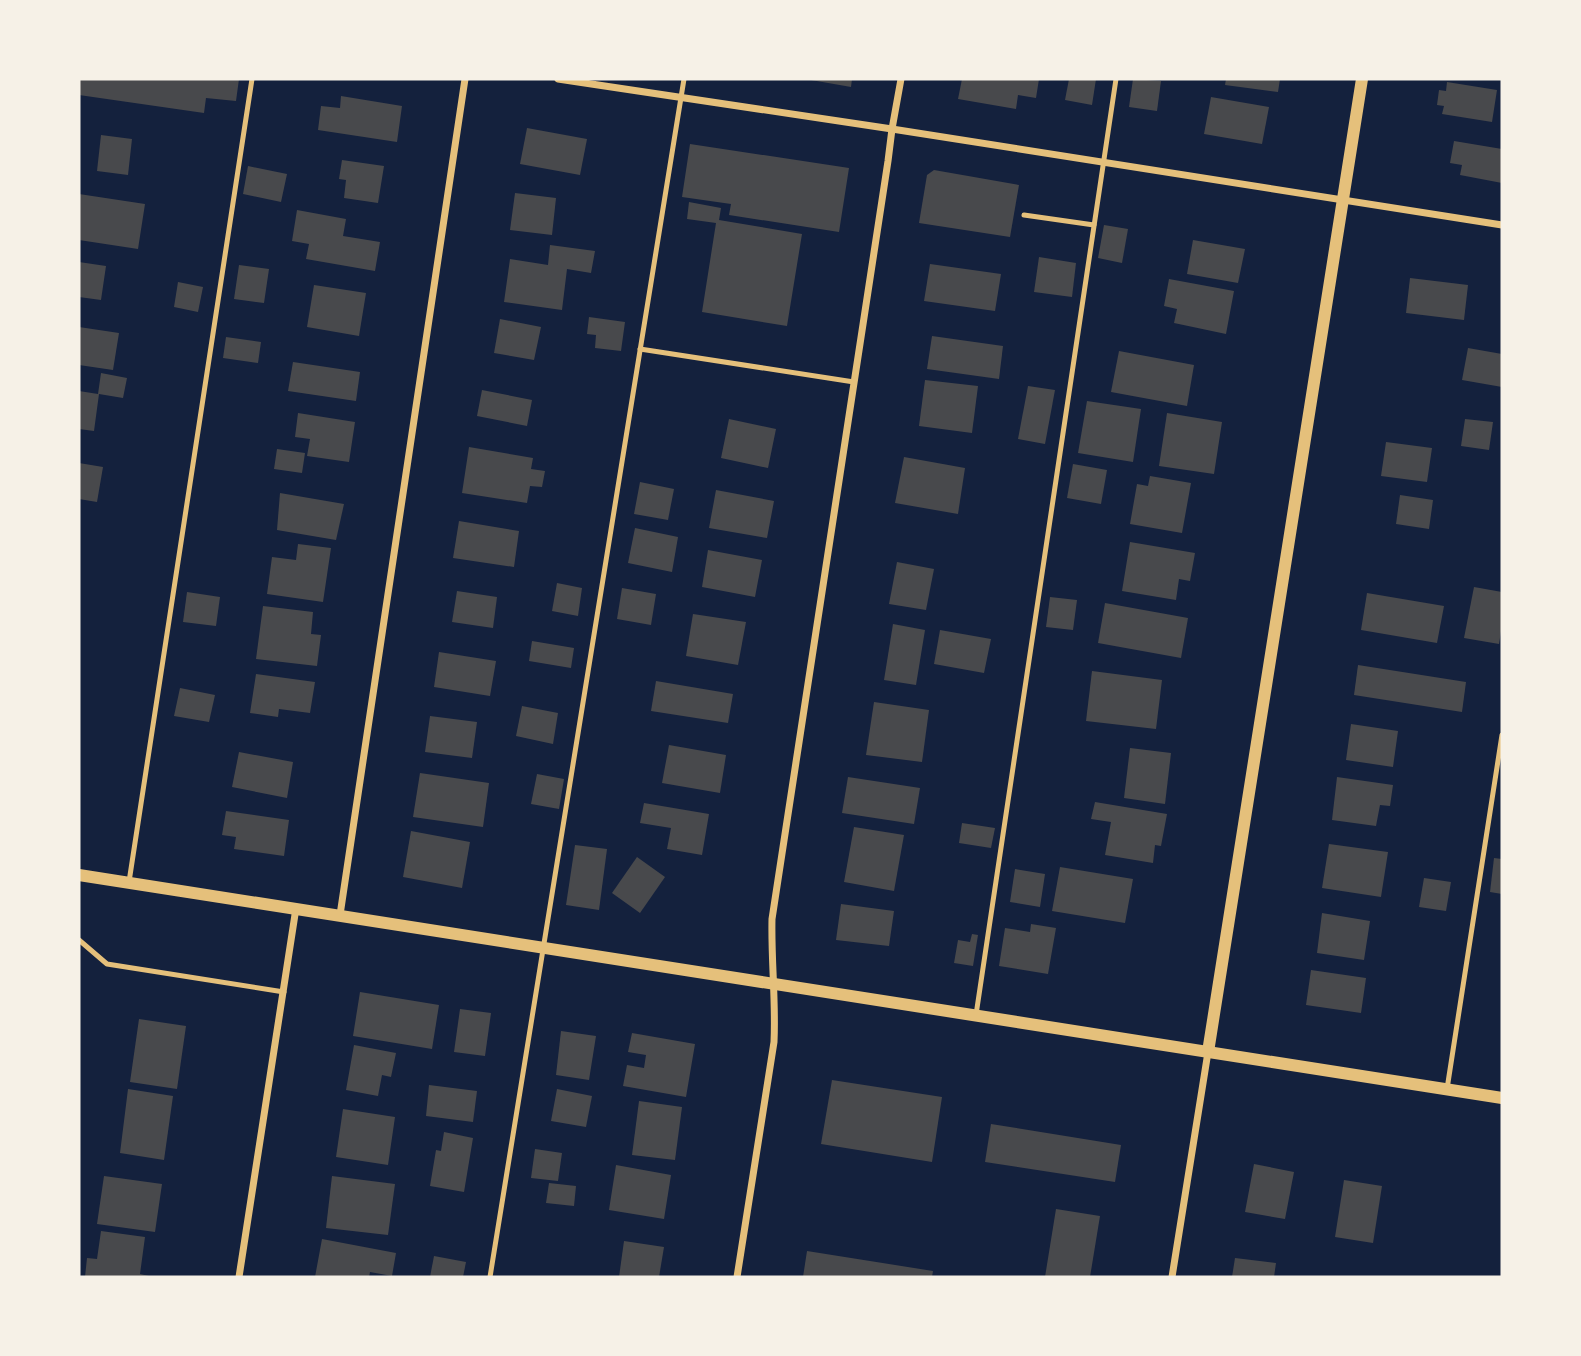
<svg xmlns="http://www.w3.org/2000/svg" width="1581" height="1356" viewBox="0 0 1581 1356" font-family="'Nunito Sans',sans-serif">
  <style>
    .building { fill: #48494c }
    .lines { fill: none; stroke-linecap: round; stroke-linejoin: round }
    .service { stroke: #e5c07b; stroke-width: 5 }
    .minor { stroke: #e5c07b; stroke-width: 7 }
    .tertiary { stroke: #e5c07b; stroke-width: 12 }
  </style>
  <rect width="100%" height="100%" fill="#14213d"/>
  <g class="building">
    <polygon points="80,79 239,79 236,101 206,98 204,113 79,95"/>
    <polygon points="811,79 852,79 851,87 811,80"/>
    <polygon points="962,79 1039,79 1036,98 1018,95 1016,109 958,99"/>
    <polygon points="1069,79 1096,79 1092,105 1065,100"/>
    <polygon points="1133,79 1161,81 1157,111 1129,107"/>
    <polygon points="1226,79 1280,79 1278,92 1225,85"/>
    <polygon points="1447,82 1497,90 1492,122 1442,114 1444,106 1437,105 1439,90 1446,91"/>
    <polygon points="341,96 402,106 397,142 318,130 321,106 340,108"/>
    <polygon points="1211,97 1269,107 1262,144 1204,134"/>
    <polygon points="527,128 587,139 580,175 520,164"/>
    <polygon points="101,135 132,139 128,175 97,171"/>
    <polygon points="1454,141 1502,149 1502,183 1460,175 1462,165 1450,163"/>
    <polygon points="690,144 849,168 839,232 729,215 731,204 682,197"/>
    <polygon points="342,160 384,166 378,203 344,198 346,180 339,179"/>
    <polygon points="248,166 287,174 281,202 243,194"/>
    <polygon points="934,170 1019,185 1010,237 919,223 927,175"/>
    <polygon points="515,193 556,198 552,235 510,230"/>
    <polygon points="79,194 145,204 138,249 79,240 80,220 79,220"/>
    <polygon points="689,202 721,208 719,220 802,234 787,326 702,312 716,223 687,219"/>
    <polygon points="297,210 346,219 343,236 380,242 375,271 306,259 309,244 292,241"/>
    <polygon points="1104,225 1128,229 1122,263 1098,258"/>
    <polygon points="1193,240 1245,249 1238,283 1187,274"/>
    <polygon points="550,245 595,251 591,273 567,269 562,310 504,302 510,259 548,265"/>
    <polygon points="1039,257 1076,263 1072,297 1034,292"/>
    <polygon points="79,262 106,266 101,300 79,297"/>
    <polygon points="930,264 1001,274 995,311 924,301"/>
    <polygon points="239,265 269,269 264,303 234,299"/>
    <polygon points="1410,278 1468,285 1464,320 1406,313"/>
    <polygon points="1169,279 1234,291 1226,334 1174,323 1177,309 1164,306"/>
    <polygon points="178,282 203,287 198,312 174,307"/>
    <polygon points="314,285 366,293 359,336 307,327"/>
    <polygon points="589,317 625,322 621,351 595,348 596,335 587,334"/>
    <polygon points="500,319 541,327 534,360 494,353"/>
    <polygon points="79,327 119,333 113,370 79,365"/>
    <polygon points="932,336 1003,346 999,379 927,369"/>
    <polygon points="226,337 261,342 258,363 223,358"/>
    <polygon points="1468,348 1502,354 1502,387 1462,380"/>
    <polygon points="1119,351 1194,365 1187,406 1111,392"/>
    <polygon points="293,362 360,372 356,401 288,391"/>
    <polygon points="101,373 127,378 123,398 99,394 94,431 79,429 79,391 98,394"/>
    <polygon points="925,380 978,386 972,433 919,426"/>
    <polygon points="1028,386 1055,390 1045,444 1018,439"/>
    <polygon points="482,390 532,400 527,426 477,416"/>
    <polygon points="1087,401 1141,409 1133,462 1078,453"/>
    <polygon points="298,413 355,422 349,462 307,456 310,439 295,437"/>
    <polygon points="1167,413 1222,422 1214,474 1159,466"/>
    <polygon points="729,419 776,429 768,468 721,458"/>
    <polygon points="1465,419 1493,422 1489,450 1461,446"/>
    <polygon points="1386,442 1432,448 1427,482 1381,476"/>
    <polygon points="469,447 533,458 531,469 545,471 542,487 530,486 527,503 462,493"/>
    <polygon points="277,449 305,453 302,473 274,469"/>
    <polygon points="904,457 965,468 958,514 895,503"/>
    <polygon points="79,463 103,467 97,502 79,499"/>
    <polygon points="1073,464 1107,470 1101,504 1067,498"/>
    <polygon points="1150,476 1191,483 1182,533 1130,524 1137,484 1148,486"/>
    <polygon points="640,482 674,489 668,520 634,514"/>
    <polygon points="716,490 774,501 767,538 709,528"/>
    <polygon points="280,493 344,504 336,540 277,530"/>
    <polygon points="1400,495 1433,500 1429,529 1396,524"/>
    <polygon points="459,521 519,531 514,567 453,558"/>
    <polygon points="635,528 678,537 672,572 628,563"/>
    <polygon points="1130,542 1195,553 1190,581 1179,579 1176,600 1122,591"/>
    <polygon points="298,544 331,548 323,602 267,594 272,557 296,560"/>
    <polygon points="708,550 762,560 755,597 702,587"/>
    <polygon points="897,562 934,569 926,610 889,604"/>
    <polygon points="557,583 582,588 578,616 552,611"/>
    <polygon points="1474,587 1502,592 1502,625 1499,644 1464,638"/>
    <polygon points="622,588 656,594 651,625 617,619"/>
    <polygon points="457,591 497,597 493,628 452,622"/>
    <polygon points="187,592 220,597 216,626 183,622"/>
    <polygon points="1367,593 1444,606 1437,643 1361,630"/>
    <polygon points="1050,597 1077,600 1073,630 1046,627"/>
    <polygon points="1105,603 1188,618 1181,658 1098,643"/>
    <polygon points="263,606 313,612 311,634 321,635 317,666 256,659"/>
    <polygon points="693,614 746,622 738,665 686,656"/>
    <polygon points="893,624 925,630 916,685 884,680"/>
    <polygon points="940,630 991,639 984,673 934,664"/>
    <polygon points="532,641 574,648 571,668 529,661"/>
    <polygon points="439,652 496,661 490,696 434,687"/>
    <polygon points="1358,665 1466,682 1462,712 1354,695"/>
    <polygon points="1092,671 1162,680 1156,729 1086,721"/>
    <polygon points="256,674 315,682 310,713 279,709 278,717 250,713"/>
    <polygon points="656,681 733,694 728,723 651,711"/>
    <polygon points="180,688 215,695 209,722 174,716"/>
    <polygon points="874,702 929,710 922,762 866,755"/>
    <polygon points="522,706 558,713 553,744 516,736"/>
    <polygon points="430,716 477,722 472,758 425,752"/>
    <polygon points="1351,724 1398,731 1393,767 1346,760"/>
    <polygon points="669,745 726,755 720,793 662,783"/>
    <polygon points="1130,748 1171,753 1165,804 1124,798"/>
    <polygon points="239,752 293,762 287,798 232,787"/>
    <polygon points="420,773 489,783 483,827 413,817"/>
    <polygon points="537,774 564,779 559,809 531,804"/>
    <polygon points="848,777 920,788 914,824 842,813"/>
    <polygon points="1337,777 1393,785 1390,806 1380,805 1376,826 1332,820"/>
    <polygon points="1095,802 1167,814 1161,846 1155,845 1153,863 1105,855 1111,822 1091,819"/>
    <polygon points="644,803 709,814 702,855 667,849 671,828 640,823"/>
    <polygon points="226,811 289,820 284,856 234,849 236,837 222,835"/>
    <polygon points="962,823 995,828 991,848 959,843"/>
    <polygon points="854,827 904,835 894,891 844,882"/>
    <polygon points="411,831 470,842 462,888 403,877"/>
    <polygon points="1329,844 1388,852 1381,897 1322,888"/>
    <polygon points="575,845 607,849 599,910 566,905"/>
    <polygon points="637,857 665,877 640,913 612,893"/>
    <polygon points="1494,858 1502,859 1502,894 1490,892"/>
    <polygon points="1060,867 1133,879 1125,923 1052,911"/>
    <polygon points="1015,869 1045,874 1040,907 1010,902"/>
    <polygon points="1424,878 1451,882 1446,911 1419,907"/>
    <polygon points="841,904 894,911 889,946 836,940"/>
    <polygon points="1322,913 1370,921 1364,960 1317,953"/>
    <polygon points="1031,924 1056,928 1048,974 999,966 1005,928 1030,932"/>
    <polygon points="972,934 978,935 973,966 954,963 958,940 970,942"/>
    <polygon points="1311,970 1366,978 1361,1013 1306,1005"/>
    <polygon points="360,992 439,1005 432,1049 353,1036"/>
    <polygon points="460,1009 491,1013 485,1056 454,1052"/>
    <polygon points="139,1019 186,1026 177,1089 130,1082"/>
    <polygon points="561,1031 596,1036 589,1080 556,1075"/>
    <polygon points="632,1033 695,1044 686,1097 623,1086 627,1065 644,1068 646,1055 628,1052"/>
    <polygon points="354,1045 396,1053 391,1077 382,1075 378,1096 346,1090"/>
    <polygon points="832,1080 942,1097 932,1162 821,1144"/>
    <polygon points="429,1085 477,1091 473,1122 426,1116"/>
    <polygon points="128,1089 173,1096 164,1160 120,1153"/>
    <polygon points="557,1089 592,1096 586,1127 551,1121"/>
    <polygon points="639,1101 682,1107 675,1160 632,1155"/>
    <polygon points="343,1109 395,1117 388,1165 336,1157"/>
    <polygon points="991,1124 1121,1145 1115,1182 985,1162"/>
    <polygon points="444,1132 473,1138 464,1192 430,1186 436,1150 441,1151"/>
    <polygon points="535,1149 562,1153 558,1181 531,1178"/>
    <polygon points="1254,1164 1294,1172 1285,1219 1245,1212"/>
    <polygon points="616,1165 671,1175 664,1219 609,1210"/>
    <polygon points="104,1176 162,1184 155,1232 97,1224"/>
    <polygon points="332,1176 395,1184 388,1235 326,1228"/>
    <polygon points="1344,1180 1382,1186 1373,1243 1335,1237"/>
    <polygon points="549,1183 576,1186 574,1206 546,1203"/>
    <polygon points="1056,1209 1100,1216 1090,1277 1045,1277"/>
    <polygon points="101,1231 145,1237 140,1274 149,1276 149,1277 85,1277 87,1258 97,1259"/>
    <polygon points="322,1239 396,1253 392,1276 370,1272 369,1277 315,1277"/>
    <polygon points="624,1241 664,1247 659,1277 619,1277"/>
    <polygon points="807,1251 933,1271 932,1277 803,1277"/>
    <polygon points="434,1256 466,1262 463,1277 430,1277"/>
    <polygon points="1235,1258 1276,1263 1274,1277 1232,1277"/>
  </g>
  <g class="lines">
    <g class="service">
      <polyline points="1024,215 1094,225"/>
      <polyline points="640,349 854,382"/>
      <polyline points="129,882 252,79"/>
      <polyline points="79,940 107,964 284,992"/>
      <polyline points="976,1015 1116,79"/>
      <polyline points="1447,1089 1502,735"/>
      <polyline points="490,1277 684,79"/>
    </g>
    <g class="minor">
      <polyline points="558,79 892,129 1502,225"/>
      <polyline points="340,915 465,79"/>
      <polyline points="239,1277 296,908"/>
      <path d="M737,1277L774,1042C776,1001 771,960 772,919L888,161L892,129L901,79"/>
      <polyline points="1172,1277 1208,1052"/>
    </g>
    <g class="tertiary">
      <polyline points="79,875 1502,1098"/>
      <polyline points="1208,1052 1362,79"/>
    </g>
  </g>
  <rect width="1581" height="1356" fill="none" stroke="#f6f1e7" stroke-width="161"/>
</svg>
